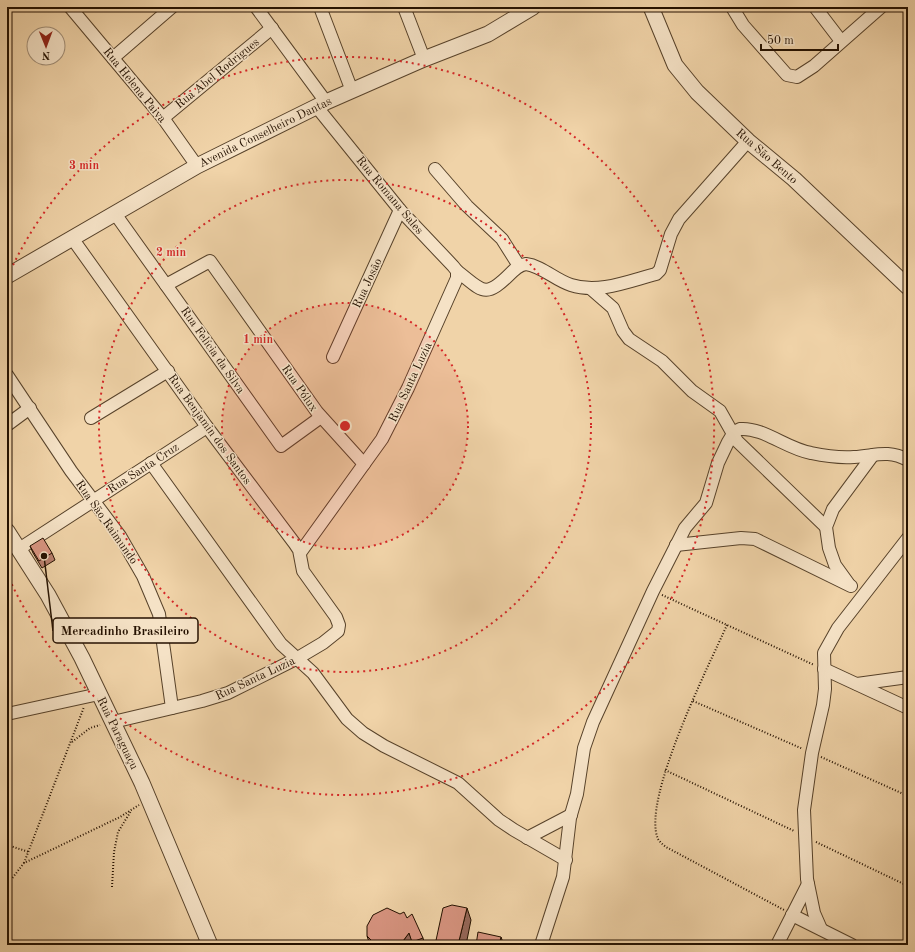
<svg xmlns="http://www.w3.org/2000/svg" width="915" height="952" viewBox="0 0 915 952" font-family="'Old Standard TT',serif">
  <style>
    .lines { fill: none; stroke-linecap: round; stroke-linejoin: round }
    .minor-casing { stroke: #57422a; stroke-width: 14 }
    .tertiary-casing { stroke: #57422a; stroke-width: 17 }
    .path { stroke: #241100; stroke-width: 2; stroke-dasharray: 1 2; stroke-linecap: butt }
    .minor { stroke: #f5e2c6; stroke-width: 12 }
    .tertiary { stroke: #f5e2c6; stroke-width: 15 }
    .wall { fill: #b97f6e; stroke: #241100 }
    .shaded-wall { fill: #96685a; stroke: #241100 }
    .building { fill: #d79480; stroke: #241100 }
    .ring { fill: none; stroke: #d62828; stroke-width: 2; stroke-dasharray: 2 4 }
    .labels { text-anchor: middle; stroke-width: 3; stroke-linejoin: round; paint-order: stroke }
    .street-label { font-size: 12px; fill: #241100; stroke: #f5e2c6 }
    .centre { fill: #d62828; stroke: #f5e2c6; stroke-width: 2 }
    .ring-label { font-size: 12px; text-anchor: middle; font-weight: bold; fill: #d62828; stroke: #f5e2c6; stroke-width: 3; stroke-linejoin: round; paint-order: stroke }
    .leader { fill: none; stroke: #241100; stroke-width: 1.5 }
    .callout-dot { fill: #241100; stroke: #f5e2c6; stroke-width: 1.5 }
    .callout { fill: #f5e2c6; stroke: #241100; stroke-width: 1.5 }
    .callout-label { font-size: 13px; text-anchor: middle; font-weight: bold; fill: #241100 }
  </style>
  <rect width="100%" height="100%" fill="#f0d3a8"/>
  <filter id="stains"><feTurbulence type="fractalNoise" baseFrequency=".005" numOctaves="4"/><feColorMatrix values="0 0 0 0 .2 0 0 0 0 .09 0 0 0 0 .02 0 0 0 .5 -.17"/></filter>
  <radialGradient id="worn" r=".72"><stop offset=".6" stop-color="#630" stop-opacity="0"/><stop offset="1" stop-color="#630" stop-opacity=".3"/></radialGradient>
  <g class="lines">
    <defs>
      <g id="minor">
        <polyline points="70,7 163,118 197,166"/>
        <polyline points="256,7 326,102"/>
        <polyline points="320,7 352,91"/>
        <polyline points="404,7 424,59"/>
        <polyline points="732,7 743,25 787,75 797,77 814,66 881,7"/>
        <polyline points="815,7 841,41"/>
        <polyline points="113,58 172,7"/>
        <polyline points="163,118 272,28"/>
        <polyline points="435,169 467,206 502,239 519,266"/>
        <polyline points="116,215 281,446 321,417"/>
        <polyline points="72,238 207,427 295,544 299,550 303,571 336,617 339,625 338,631 323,643 296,659 228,693 202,701 113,722"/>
        <path d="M457,271C482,290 484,300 510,274C515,269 519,265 526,264C542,266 555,280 571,285C599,294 629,281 656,274L660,270L671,234L679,219L748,141"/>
        <polyline points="166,285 210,261 317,412 364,464"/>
        <polyline points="590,288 613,308 623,331 629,339 662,361 692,391 720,411 737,441 826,527"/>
        <polyline points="333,357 400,210"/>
        <polyline points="7,375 71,471 120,536 143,576 159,614 172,708"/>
        <polyline points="91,418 168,371"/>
        <polyline points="7,425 30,408"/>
        <polyline points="151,463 281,644 313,673 347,719 363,733 384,746 458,783 499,820 514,830 566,860"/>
        <polyline points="676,545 741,538 755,539 851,586"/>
        <polyline points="19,549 207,427"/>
        <polyline points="300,553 382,439 408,388 457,278 457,271 453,266 400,210 316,106"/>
        <polyline points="848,583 835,565 829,548 826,527 833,509 873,455"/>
        <polyline points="824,669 908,708"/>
        <polyline points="857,684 908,677"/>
        <polyline points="7,714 99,694"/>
        <polyline points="527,838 571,815"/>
        <polyline points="792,915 852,945"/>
        <polyline points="821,929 814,913 807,879 804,810 812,753 823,705 825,689 824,653 838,628 908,538"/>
        <path d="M541,945L563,877L570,818L577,794L584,748L593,722L653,591L685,528L706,503L718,463L728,442L734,432L740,429C763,427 787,449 811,453C825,456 840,458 854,457C875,456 887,449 908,460"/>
        <polyline points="777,945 808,884"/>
      </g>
      <g id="tertiary">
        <polyline points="651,7 675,65 697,92 748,141 794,179 908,287"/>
        <polyline points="7,276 197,166 326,102 424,59 488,34 533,7"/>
        <polyline points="7,531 48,595 82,658 142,783 210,945"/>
      </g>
    </defs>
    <use href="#minor" class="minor-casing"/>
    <use href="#tertiary" class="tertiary-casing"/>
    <g class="path">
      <polyline points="662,595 814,665"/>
      <path d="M727,625C709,665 641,800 658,839C660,842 663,845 666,847L784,910"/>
      <polyline points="693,701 803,749"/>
      <polyline points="72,742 90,728 100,725"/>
      <polyline points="821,757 908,796"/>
      <polyline points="665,770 794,831"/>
      <polyline points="816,842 908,886"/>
      <polyline points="7,845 29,852"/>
      <polyline points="24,863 84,707"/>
      <polyline points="7,885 24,863 120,817 139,805"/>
      <polyline points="112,887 114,852 118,832 131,811"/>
    </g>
    <use href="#minor" class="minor"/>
    <use href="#tertiary" class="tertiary"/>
  </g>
  <g class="wall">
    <polygon points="30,546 52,553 55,560 42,568 33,553"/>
    <polygon points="407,918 423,938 425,945 370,945 367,936"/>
  </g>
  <g class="shaded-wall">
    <polygon points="467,908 471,920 466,945 458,945"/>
    <polygon points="409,933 414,945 400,945"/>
    <polygon points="501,937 504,945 499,945"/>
  </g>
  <g class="building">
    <polygon points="43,538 52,553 39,561 30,546"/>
    <polygon points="452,905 467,908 458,945 435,945 443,908"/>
    <polygon points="387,908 400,914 404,912 407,918 412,914 423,938 412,942 409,933 400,945 376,945 367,936 367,926 373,915"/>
    <polygon points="478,932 501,937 499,945 476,945"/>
  </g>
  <circle cx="345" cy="426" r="123" fill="#d62828" fill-opacity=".12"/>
  <g class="ring">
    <circle cx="345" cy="426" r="123"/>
    <circle cx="345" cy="426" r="246"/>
    <path d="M8 276A369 369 0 1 1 8 576"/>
  </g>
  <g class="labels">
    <g class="street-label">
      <text transform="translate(217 73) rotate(-39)" y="4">Rua Abel Rodrigues</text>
      <text transform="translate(135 85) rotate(51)" y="4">Rua Helena Paiva</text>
      <text transform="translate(265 132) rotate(-26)" y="4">Avenida Conselheiro Dantas</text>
      <text transform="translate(767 156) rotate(41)" y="4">Rua São Bento</text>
      <text transform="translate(390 195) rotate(50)" y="4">Rua Romana Sales</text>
      <text transform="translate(367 283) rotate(-65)" y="4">Rua Josão</text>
      <text transform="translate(213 350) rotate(55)" y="4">Rua Felícia da Silva</text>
      <text transform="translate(410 382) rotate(-65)" y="4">Rua Santa Luzia</text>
      <text transform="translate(300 388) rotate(55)" y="4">Rua Pólux</text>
      <text transform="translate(210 429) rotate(54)" y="4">Rua Benjamin dos Santos</text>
      <text transform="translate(143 468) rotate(-33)" y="4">Rua Santa Cruz</text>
      <text transform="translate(107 522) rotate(55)" y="4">Rua São Raimundo</text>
      <text transform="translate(255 678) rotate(-25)" y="4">Rua Santa Luzia</text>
      <text transform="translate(118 733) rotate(64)" y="4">Rua Paraguaçu</text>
    </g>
  </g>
  <circle cx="345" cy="426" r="6" class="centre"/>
  <g class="ring-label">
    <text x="84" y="169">3 min</text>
    <text x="171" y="256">2 min</text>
    <text x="258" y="343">1 min</text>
  </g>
  <path class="leader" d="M44 556L53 631"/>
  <circle class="callout-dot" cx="44" cy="556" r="4"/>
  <rect class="callout" x="53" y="618" width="145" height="25" rx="4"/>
  <g class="callout-label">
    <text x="125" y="635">Mercadinho Brasileiro</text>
  </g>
  <rect width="915" height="952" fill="none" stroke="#f0d3a8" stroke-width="24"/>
  <rect x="8" y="8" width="899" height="936" fill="none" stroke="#241100" stroke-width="2"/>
  <rect x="12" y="12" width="891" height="928" fill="none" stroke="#241100"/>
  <g transform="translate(46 46) rotate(179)"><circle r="19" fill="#f5e2c6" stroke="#a18e77"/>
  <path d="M0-3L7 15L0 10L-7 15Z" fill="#8f2418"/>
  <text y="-6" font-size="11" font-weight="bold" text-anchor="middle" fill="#241100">N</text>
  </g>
  <path d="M761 44v6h77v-6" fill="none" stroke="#241100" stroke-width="2"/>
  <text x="767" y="44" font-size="12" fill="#241100" stroke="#f5e2c6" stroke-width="3" paint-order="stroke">50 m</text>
  <rect width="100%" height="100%" filter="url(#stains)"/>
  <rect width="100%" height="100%" fill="url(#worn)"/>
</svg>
